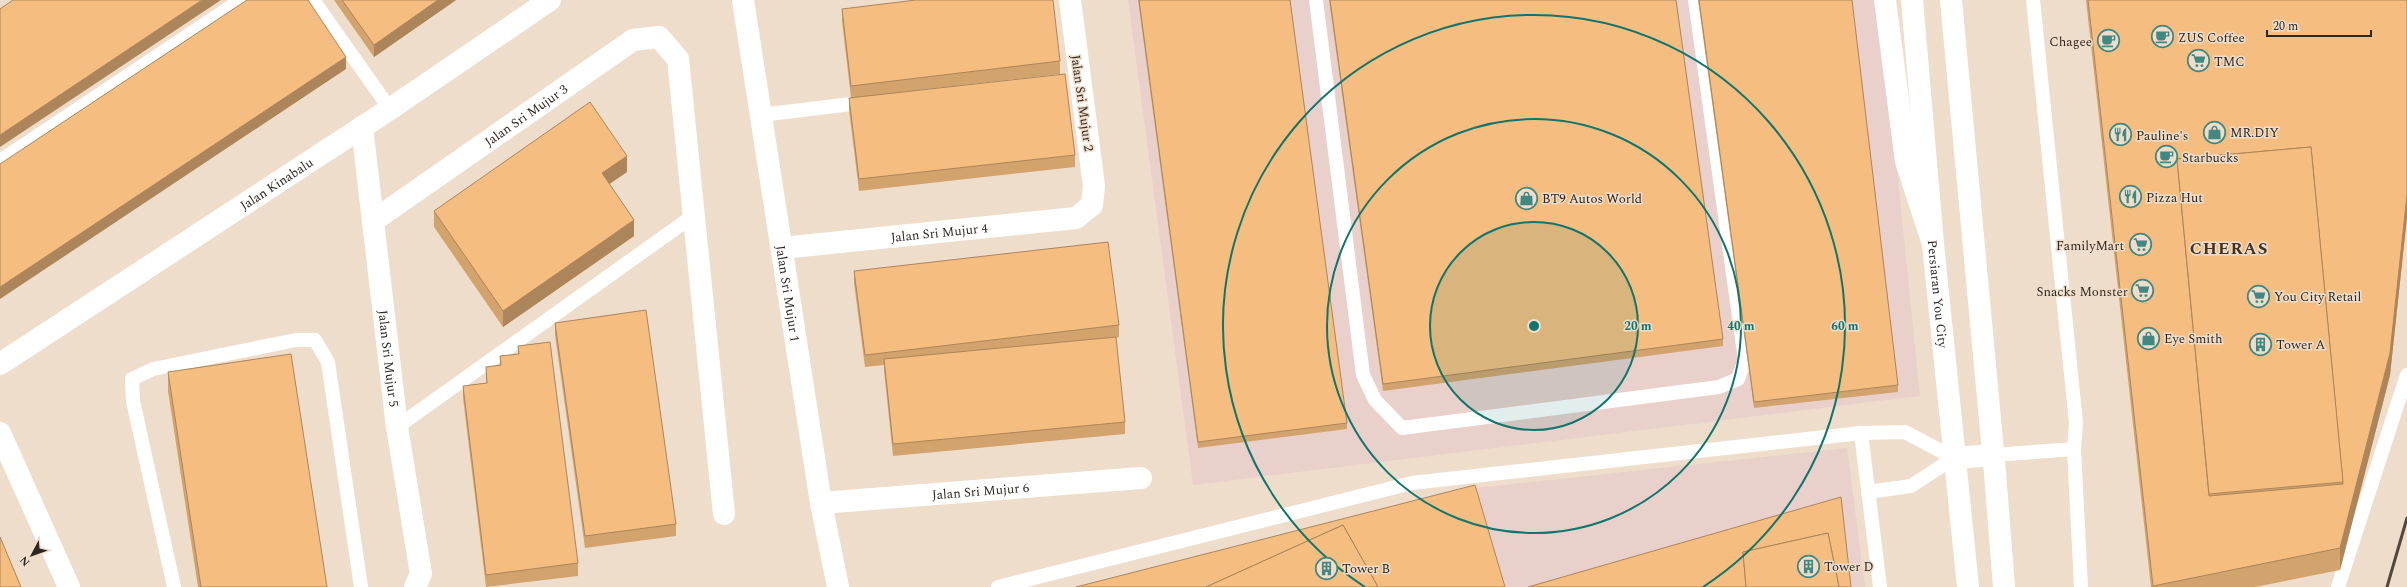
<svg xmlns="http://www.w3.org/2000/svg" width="2407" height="587" viewBox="0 0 2407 587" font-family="Spectral,serif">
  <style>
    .commercial { fill: #ead0cb }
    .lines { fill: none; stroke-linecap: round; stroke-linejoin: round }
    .service { stroke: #fff; stroke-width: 14 }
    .minor { stroke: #fff; stroke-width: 22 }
    .secondary { stroke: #fff; stroke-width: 22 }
    .rail { stroke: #50483f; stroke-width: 3 }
    .wall { fill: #d3a36e }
    .shaded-wall { fill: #ac855a }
    .building { fill: #f5be80; stroke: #ac855a; fill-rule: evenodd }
    .ring { fill: none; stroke: #0f766e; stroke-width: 2 }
    .labels { text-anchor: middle; stroke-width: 3; stroke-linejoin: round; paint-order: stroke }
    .poi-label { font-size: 13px; fill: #2d2720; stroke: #efddcb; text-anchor: start }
    .street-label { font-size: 13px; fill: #2d2720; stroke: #efddcb }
    .district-label { font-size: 17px; font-weight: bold; letter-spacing: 1px; fill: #413324; stroke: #efddcb }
    .centre { fill: #0f766e; stroke: #efddcb; stroke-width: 2 }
    .ring-label { font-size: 12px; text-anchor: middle; font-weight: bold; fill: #0f766e; stroke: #efddcb; stroke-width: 3; stroke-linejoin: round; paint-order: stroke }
  </style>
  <rect width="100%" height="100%" fill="#efddcb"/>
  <g class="commercial">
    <polygon points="1128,0 1880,0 1920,396 1193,485"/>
    <polygon points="1847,448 1865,587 1080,587 1474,488"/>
  </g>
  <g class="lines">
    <g class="service">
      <polyline points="313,0 390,109"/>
      <polyline points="1316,0 1363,375 1375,400 1402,428 1719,387 1738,379 1745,360 1695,0"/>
      <polyline points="2033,0 2076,423 2074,449 2081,587"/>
      <polyline points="761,115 868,102"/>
      <polyline points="0,161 241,0"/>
      <polyline points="397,427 693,216"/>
      <polyline points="1861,433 1880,587"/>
      <polyline points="1993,455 2074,449"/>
      <polyline points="174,587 133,401 132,379 153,369 296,340 315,340 328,362 361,587"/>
      <polyline points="998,587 1412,483 1861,433 1905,432 1954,458 1911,486 1868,492"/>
      <polyline points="2338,587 2407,375"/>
    </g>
    <g class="minor">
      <path id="s1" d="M743,0L821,503L838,587"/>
      <path id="s2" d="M1912,0L1933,244L1968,587"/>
      <polyline points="1951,0 1995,473 2004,587"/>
      <path id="s3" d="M362,127L397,427L421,574L415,587"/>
      <path id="s4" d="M373,221L633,40L659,37L678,59L724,514"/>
      <path id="s5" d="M782,248L1076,218L1092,205L1094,186L1070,0"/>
      <path id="s6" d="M0,364L390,109L550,0"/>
      <polyline points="0,433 69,587"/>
      <polyline points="1954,458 1993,455"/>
      <path id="s7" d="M821,503L1141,478"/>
    </g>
    <polyline class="secondary" points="1885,0 1906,161 1933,244"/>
    <polyline class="rail" points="2387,587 2407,518"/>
  </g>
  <g class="wall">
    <polygon points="334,0 456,0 374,57"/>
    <polygon points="1138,0 1290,0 1347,423 1347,429 1198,448"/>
    <polygon points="1329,0 1676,0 1723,339 1723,346 1383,391"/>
    <polygon points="1698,0 1852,0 1898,385 1898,392 1754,408"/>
    <polygon points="2086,0 2407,0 2407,217 2390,375 2340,570 2255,587 2151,587"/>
    <polygon points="842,9 1060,61 1060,74 919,90 1075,155 1075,167 859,191 849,110 849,98 851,98 842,21"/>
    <polygon points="627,172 609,184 634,236 503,327 434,227 434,211"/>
    <polygon points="854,271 1119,325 1119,337 1116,338 1125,422 1125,434 893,456 884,371 884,365 865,367 854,283"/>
    <polygon points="555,323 676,524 676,536 585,548 555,335"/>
    <polygon points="518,346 578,563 578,576 486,587 463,398 463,386 486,383 486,367 500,365 500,356 518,354"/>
    <polygon points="168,372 327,587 198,587 168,391"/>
  </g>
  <g class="shaded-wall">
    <polygon points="202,0 221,0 0,147 0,135"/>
    <polygon points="438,0 456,0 374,57 374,45"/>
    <polygon points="346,57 346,69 0,299 0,287"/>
    <polygon points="627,156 627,172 602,189 602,173"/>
    <polygon points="2407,195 2407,217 2390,375 2340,570 2340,548"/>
    <polygon points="634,220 634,236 503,327 503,311"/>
  </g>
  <g class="building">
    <polygon points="13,0 202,0 0,135 0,9"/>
    <polygon points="247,0 308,0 346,57 0,287 0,164"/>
    <polygon points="342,0 438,0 374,45"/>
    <polygon points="916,0 1053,0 1060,61 851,86 842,9"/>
    <polygon points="1139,0 1290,0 1347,423 1198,442"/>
    <polygon points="1330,0 1676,0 1723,339 1383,384"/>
    <polygon points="1699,0 1852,0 1898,385 1754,402"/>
    <path d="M2088,0H2407V195L2390,353L2340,548L2153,586ZM2311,147L2343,484L2209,496L2177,159Z"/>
    <polygon points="1065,74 1075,155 859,179 849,98"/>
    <polygon points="590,102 627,156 602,173 634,220 503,311 434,211"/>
    <polygon points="2311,147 2343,482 2209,494 2177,159"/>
    <polygon points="1108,242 1119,325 865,355 854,271"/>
    <polygon points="646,310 676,524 585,536 555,323"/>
    <polygon points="1116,337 1125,422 893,444 884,359"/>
    <polygon points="550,342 578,563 486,575 463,386 487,383 486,367 501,365 500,356 519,354 518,346"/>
    <polygon points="291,354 327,587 201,587 168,372"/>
    <polygon points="1475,485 1505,587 1378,587 1343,525 1206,587 1076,587"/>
    <polygon points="1841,497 1851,587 1839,587 1828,533 1743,552 1746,587 1528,587"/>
    <polygon points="1343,525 1378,587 1206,587"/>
    <polygon points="1828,533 1839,587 1746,587 1743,552"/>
    <polygon points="0,537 21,587 0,587"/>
  </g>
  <circle cx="1534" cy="326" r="104" fill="#0f766e" fill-opacity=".12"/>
  <g class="ring">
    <circle cx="1534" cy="326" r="104"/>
    <circle cx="1534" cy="326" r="207"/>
    <path d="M1365 587A311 311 0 1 1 1703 587"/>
  </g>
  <defs>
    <symbol id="cafe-ring" viewBox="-11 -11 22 22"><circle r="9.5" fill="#efddcb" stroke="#418882" stroke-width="1.5"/><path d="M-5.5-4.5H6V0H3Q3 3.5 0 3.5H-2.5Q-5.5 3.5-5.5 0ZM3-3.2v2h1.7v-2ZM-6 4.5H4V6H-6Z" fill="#418882"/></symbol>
    <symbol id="supermarket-ring" viewBox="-11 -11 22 22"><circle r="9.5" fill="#efddcb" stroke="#418882" stroke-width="1.5"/><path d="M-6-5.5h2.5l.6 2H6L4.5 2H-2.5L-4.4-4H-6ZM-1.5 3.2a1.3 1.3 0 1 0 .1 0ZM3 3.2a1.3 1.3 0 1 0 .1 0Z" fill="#418882"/></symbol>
    <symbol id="shop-ring" viewBox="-11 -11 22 22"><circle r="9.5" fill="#efddcb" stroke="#418882" stroke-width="1.5"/><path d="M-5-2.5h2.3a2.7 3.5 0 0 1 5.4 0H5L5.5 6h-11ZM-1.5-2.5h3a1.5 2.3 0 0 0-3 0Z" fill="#418882"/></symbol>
    <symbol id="restaurant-ring" viewBox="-11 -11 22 22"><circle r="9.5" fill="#efddcb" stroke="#418882" stroke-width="1.5"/><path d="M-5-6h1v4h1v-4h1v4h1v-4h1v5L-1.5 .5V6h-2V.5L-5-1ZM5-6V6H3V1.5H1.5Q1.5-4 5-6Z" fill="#418882"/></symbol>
    <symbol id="building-ring" viewBox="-11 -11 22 22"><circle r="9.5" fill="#efddcb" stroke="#418882" stroke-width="1.5"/><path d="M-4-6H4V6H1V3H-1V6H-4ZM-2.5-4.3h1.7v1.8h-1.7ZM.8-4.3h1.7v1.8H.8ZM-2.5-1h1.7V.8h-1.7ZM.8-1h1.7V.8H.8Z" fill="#418882"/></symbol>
  </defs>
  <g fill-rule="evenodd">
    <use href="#cafe-ring" x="2150" y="24" width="25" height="25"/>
    <use href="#cafe-ring" x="2096" y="28" width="25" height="25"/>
    <use href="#supermarket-ring" x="2186" y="48" width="25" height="25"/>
    <use href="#shop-ring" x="2202" y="120" width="25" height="25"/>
    <use href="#restaurant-ring" x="2108" y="122" width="25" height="25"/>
    <use href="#cafe-ring" x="2154" y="144" width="25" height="25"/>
    <use href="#restaurant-ring" x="2118" y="184" width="25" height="25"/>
    <use href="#shop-ring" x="1514" y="186" width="25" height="25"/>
    <use href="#supermarket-ring" x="2128" y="232" width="25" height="25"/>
    <use href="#supermarket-ring" x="2130" y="278" width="25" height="25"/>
    <use href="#supermarket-ring" x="2246" y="284" width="25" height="25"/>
    <use href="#shop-ring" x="2136" y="326" width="25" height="25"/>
    <use href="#building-ring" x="2248" y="332" width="25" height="25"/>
    <use href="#building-ring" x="1796" y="554" width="25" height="25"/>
    <use href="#building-ring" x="1314" y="556" width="25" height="25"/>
  </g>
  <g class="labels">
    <g class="poi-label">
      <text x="2178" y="42">ZUS Coffee</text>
      <text x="2092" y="46" text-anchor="end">Chagee</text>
      <text x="2214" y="66">TMC</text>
      <text x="2230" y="137">MR.DIY</text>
      <text x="2136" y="140">Pauline's</text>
      <text x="2182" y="162">Starbucks</text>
      <text x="2146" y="202">Pizza Hut</text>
      <text x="1542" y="203">BT9 Autos World</text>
      <text x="2124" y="250" text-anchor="end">FamilyMart</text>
      <text x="2128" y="296" text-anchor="end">Snacks Monster</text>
      <text x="2274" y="301">You City Retail</text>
      <text x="2164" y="343">Eye Smith</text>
      <text x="2276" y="349">Tower A</text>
      <text x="1824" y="571">Tower D</text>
      <text x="1342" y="573">Tower B</text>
    </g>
    <g class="street-label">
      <text transform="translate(1083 103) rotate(82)" y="5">Jalan Sri Mujur 2</text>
      <text dy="5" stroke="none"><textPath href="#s4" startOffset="186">Jalan Sri Mujur 3</textPath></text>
      <text dy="5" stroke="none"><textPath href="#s6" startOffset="330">Jalan Kinabalu</textPath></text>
      <text dy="5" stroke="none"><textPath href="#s5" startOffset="158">Jalan Sri Mujur 4</textPath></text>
      <text dy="5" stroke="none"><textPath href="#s1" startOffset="297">Jalan Sri Mujur 1</textPath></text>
      <text dy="5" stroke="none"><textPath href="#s2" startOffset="295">Persiaran You City</textPath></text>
      <text dy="5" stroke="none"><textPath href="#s3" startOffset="233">Jalan Sri Mujur 5</textPath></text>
      <text dy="5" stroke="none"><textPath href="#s7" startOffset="160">Jalan Sri Mujur 6</textPath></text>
    </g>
    <g class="district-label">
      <text x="2229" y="254">CHERAS</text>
    </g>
  </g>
  <circle cx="1534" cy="326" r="6" class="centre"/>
  <g class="ring-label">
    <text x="1638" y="330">20 m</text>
    <text x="1741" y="330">40 m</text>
    <text x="1845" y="330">60 m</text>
  </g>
  <g transform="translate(32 555) rotate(229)" stroke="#efddcb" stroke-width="3" paint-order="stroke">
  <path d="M0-3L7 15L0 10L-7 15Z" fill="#2d2720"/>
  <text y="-6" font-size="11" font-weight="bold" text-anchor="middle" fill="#2d2720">N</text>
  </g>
  <path d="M2267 30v6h104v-6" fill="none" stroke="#2d2720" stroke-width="2"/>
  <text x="2273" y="30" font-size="12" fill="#2d2720" stroke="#efddcb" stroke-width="3" paint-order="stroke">20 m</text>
</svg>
